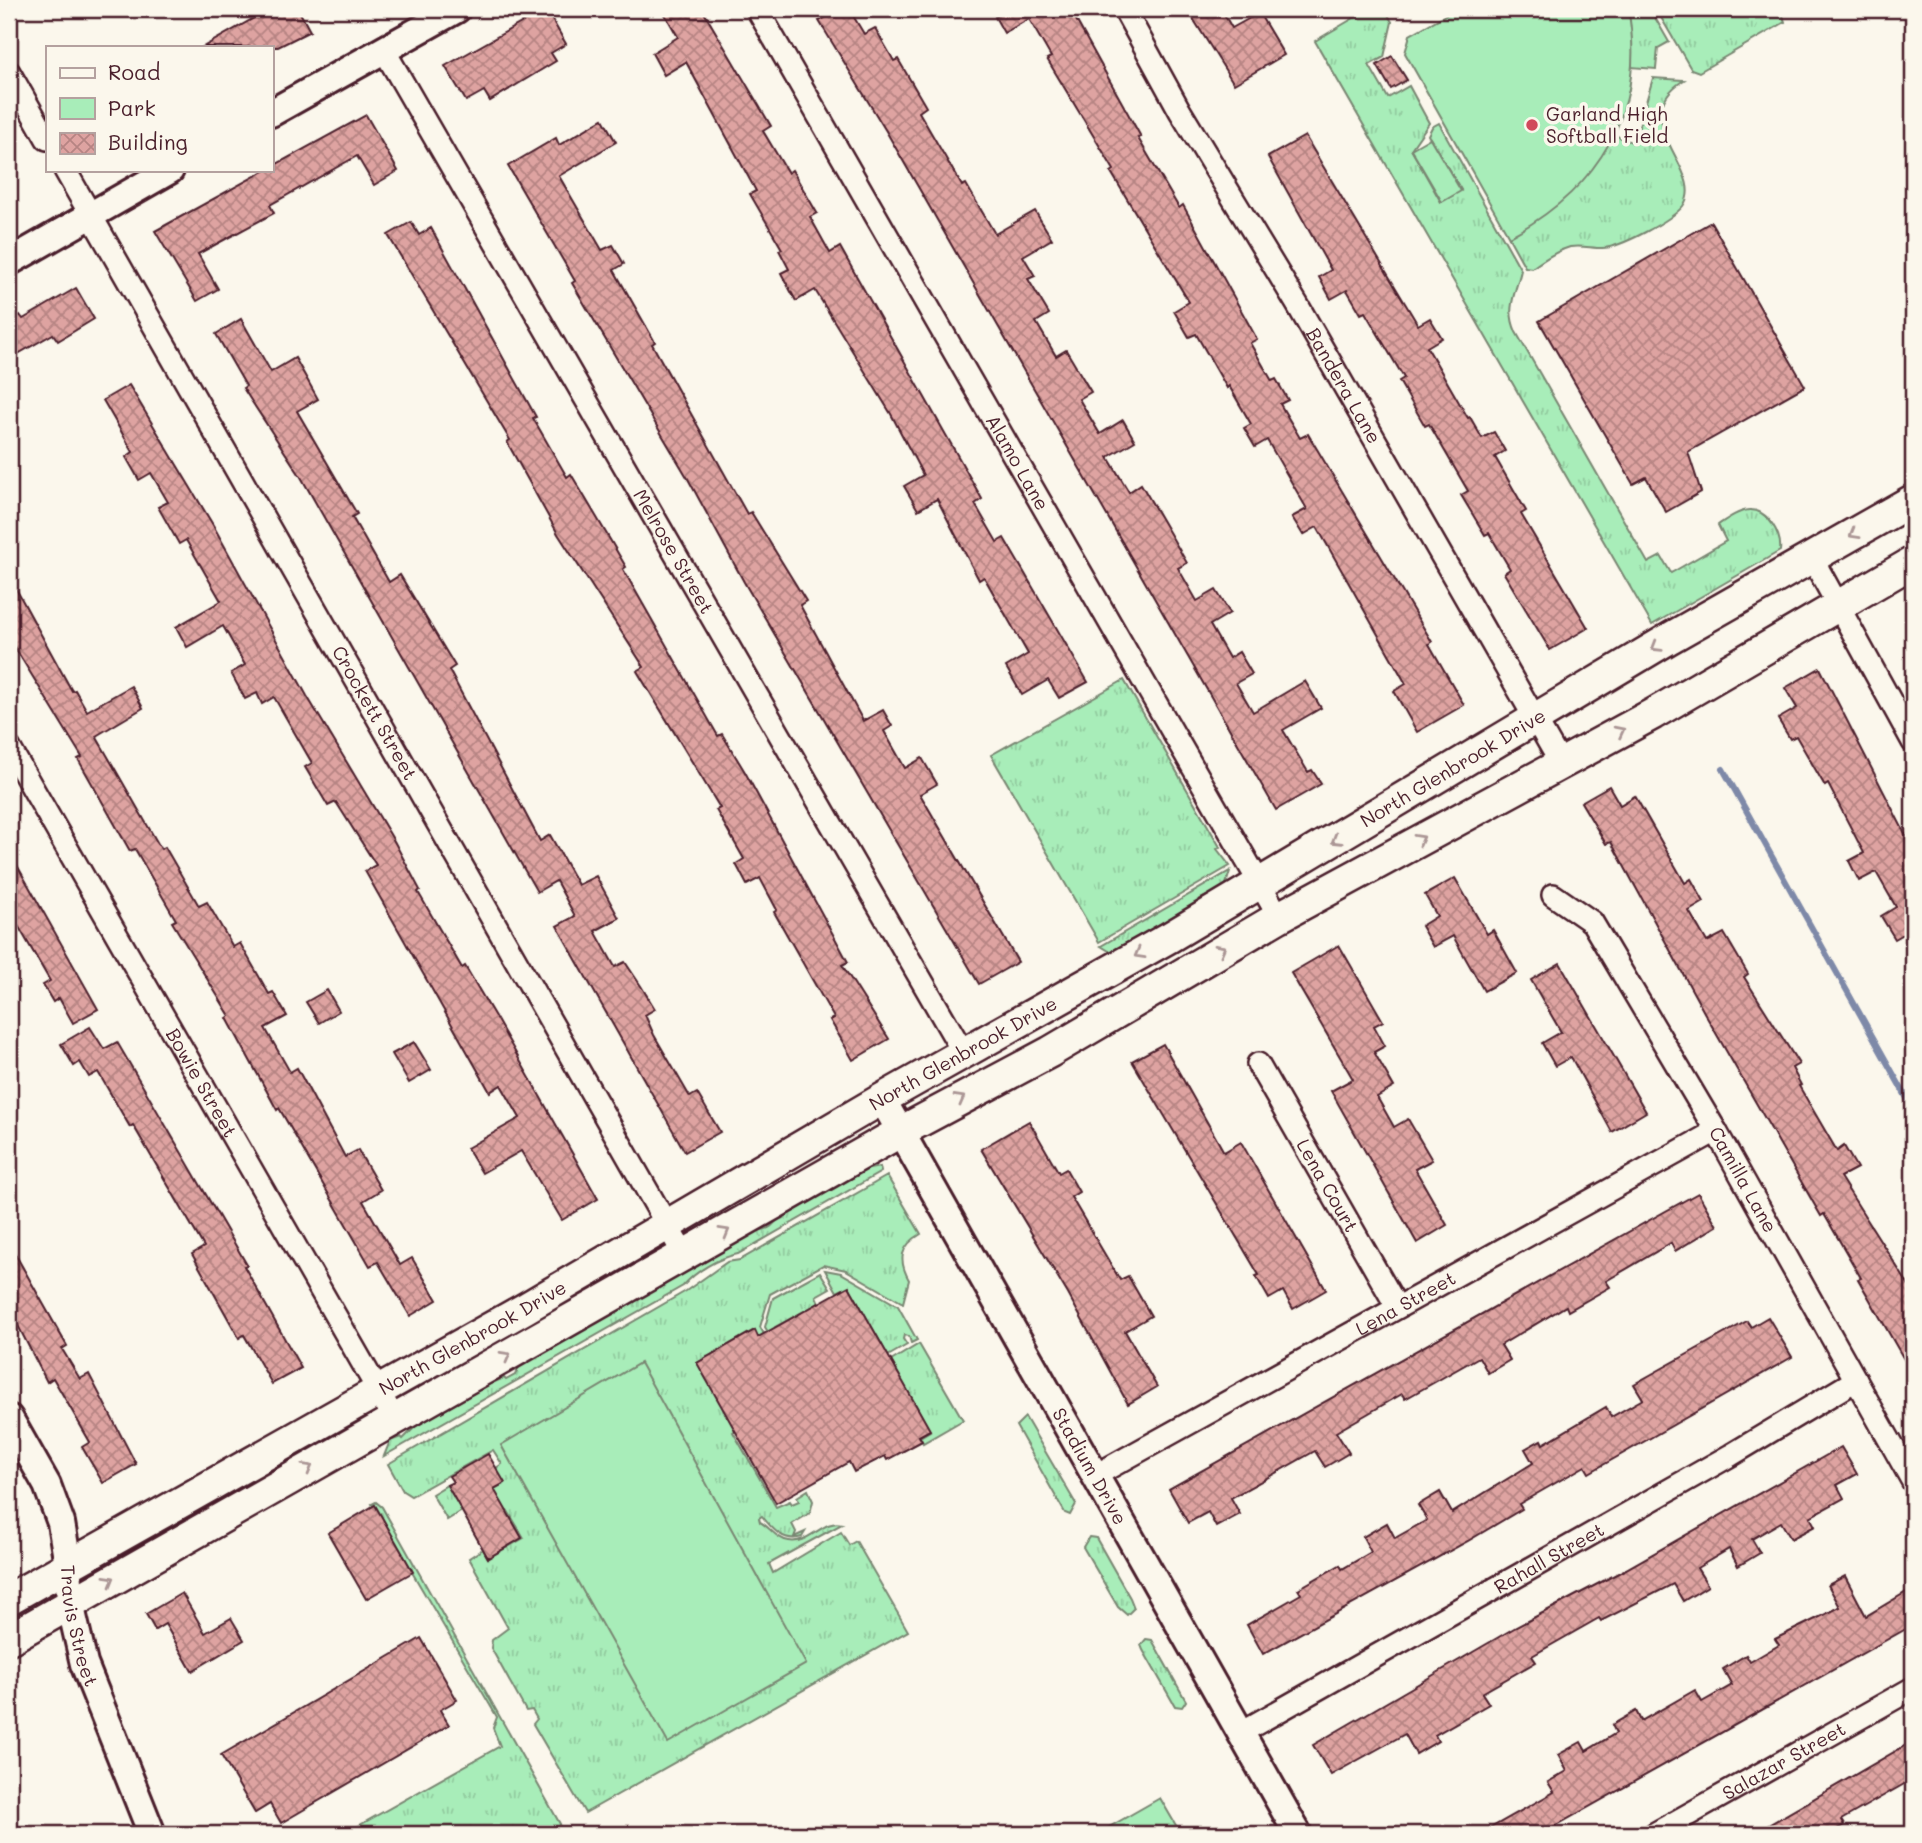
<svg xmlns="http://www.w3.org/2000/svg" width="1922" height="1843" viewBox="0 0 1922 1843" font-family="Mali,sans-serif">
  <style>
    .grass { fill: url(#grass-tufts); stroke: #798672; stroke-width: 2 }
    .park { fill: #a8edb9; stroke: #798672; stroke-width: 2 }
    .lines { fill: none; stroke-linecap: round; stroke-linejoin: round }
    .stream { stroke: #7e89a8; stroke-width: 6 }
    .building { fill: url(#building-cross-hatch); stroke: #4a1f2b; stroke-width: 2 }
    .minor-casing { stroke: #4a1f2b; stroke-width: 26 }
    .tertiary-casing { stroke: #4a1f2b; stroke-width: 32 }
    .secondary-casing { stroke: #4a1f2b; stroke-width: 35 }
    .minor { stroke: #fbf7ec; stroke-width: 21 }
    .tertiary { stroke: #fbf7ec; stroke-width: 26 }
    .secondary { stroke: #fbf7ec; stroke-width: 30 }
    .oneway { stroke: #ab9695 }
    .poi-dot { fill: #d1495b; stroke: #fbf7ec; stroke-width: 2.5 }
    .labels { text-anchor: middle; stroke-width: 7; stroke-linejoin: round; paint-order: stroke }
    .poi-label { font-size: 19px; fill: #4a1f2b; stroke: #fbf7ec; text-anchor: start }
    .street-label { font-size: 19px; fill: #4a1f2b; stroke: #fbf7ec }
  </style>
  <defs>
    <pattern id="grass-tufts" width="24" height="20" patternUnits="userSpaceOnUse" patternTransform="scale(1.75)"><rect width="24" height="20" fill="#a8edb9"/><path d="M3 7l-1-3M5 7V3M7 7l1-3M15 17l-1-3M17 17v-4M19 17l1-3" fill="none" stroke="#92cb9f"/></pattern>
    <pattern id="building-cross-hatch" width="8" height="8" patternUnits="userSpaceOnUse" patternTransform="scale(1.75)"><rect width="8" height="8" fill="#dea3a1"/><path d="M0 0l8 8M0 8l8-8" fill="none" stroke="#b68483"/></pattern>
  </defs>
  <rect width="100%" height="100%" fill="#fbf7ec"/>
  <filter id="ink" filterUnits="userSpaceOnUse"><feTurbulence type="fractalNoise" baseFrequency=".0143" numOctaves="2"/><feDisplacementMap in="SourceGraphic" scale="14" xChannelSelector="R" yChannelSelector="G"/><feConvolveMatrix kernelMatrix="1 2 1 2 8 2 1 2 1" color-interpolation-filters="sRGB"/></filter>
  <g filter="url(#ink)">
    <g class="grass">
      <path d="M1369,9H1385L1392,22L1384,57L1369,65L1388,98L1409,86L1429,123L1411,149L1441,202L1461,190L1428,135L1432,127L1439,123L1521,270C1516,293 1505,307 1516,332L1648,563L1661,556L1671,573L1726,541L1718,525C1727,519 1738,511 1749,510C1768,509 1782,535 1780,551L1652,625L1315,41Z"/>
      <path d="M1493,9H1650L1669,42L1658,48L1656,69L1631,67L1629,89L1614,135L1634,143L1653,78L1684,80C1622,119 1708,172 1683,206C1672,220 1620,248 1602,248C1591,248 1581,245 1570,247C1556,251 1543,260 1532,268L1525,267L1509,238Z"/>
      <polygon points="1656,9 1781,9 1785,22 1699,72 1691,69"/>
      <polygon points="1124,680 1220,847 1217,849 1230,866 1099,942 991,755"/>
      <polygon points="1230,871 1225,888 1198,900 1199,903 1121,950 1109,951 1101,946"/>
      <path d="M880,1167L881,1172L738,1254C718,1258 696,1271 683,1286L384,1456L390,1441L401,1437L403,1439L416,1426L492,1383L504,1378L506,1380L515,1375L519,1367L755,1232C772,1227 768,1230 780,1217L864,1170Z"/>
      <path d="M887,1176L921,1234C900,1246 898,1260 909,1280L903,1303L846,1270L823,1265L770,1294L760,1327L770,1344L765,1347L754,1330L699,1362L737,1429L733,1432L776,1507L790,1501L792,1504L799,1501L797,1497L808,1490L813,1501L810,1513L792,1524L796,1532L794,1537L805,1532L802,1537C784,1543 772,1529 762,1516L759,1518L760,1522C770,1527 776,1539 789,1541C809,1545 824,1518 842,1524L769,1564L773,1573L841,1532L849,1545L856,1541L908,1631L585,1813L533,1724L537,1719L532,1710L526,1711L491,1648L492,1640L508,1628L469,1558L483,1549L488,1558L524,1538L508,1511L484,1525L496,1468L502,1464L493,1450L411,1496L403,1491L388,1464L686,1291L727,1262L740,1260Z"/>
      <polygon points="825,1270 841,1273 898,1306 917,1340 911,1343 909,1336 904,1335 903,1339 907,1345 888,1356 849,1286 837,1292"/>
      <polygon points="820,1272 830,1288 816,1296 819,1303 775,1327 774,1342 765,1327 773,1298"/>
      <polygon points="919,1344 963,1420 923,1443 920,1437 930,1431 891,1361"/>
      <polygon points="1025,1417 1076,1504 1070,1515 1065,1513 1016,1426"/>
      <polygon points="447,1485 462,1511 447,1520 432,1494"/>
      <polygon points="376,1502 382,1507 560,1824 559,1830 552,1834 344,1834 500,1746 493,1728 497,1717 372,1504"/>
      <polygon points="1089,1537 1096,1538 1130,1598 1134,1608 1127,1615 1118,1607 1083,1547"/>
      <polygon points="1146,1639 1152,1640 1186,1701 1182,1707 1175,1706 1143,1650 1141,1645"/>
    </g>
    <g class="park">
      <path d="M1456,9H1628C1648,111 1597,190 1509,237L1405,53L1410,35Z"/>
      <polygon points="1430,138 1461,191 1442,202 1411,149"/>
      <polygon points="640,1363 806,1664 668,1743 501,1445"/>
      <polygon points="1160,1798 1181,1834 1097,1834"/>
    </g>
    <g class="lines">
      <polyline class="stream" points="1723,769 1913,1109"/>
    </g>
    <g class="building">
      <polygon points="270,9 298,9 310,31 278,47 203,47"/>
      <polygon points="546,9 566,44 551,53 556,61 490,101 484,91 466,101 445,66"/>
      <polygon points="662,9 702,9 771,126 763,131 788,173 792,170 817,213 810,217 830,253 840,247 982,499 975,504 997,542 1004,538 1088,682 1059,698 1048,680 1022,695 1006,667 1028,654 984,577 979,580 937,499 918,510 904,486 923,475 891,414 815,290 796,301 781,273 789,269 779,250 782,249 750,194 756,191 686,62 664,75 652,53 678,37"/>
      <polygon points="841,9 849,9 864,34 875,28 894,61 898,59 926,107 919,112 962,186 966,184 995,234 1035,211 1052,239 1023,256 1035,276 1028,279 1049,314 1036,322 1056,356 1066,350 1091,392 1079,399 1100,434 1123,420 1135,441 1108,457 1129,492 1141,484 1187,563 1178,568 1197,601 1216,590 1230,613 1210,625 1229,658 1239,652 1252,674 1236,683 1253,712 1305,681 1321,708 1283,730 1308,772 1312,770 1321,784 1276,810 886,131 819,21"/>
      <polygon points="1010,9 1070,9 1141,137 1138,138 1179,208 1183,205 1257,339 1250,343 1272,381 1276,379 1288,400 1280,404 1300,438 1308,434 1432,642 1429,644 1464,705 1417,732 1394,691 1406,684 1317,527 1303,535 1292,517 1307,509 1267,440 1255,447 1244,428 1251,424 1229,386 1227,388 1196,334 1189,337 1174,311 1189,302 1111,172 1114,170 1047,59 1051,57 1029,19 1004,33 995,17"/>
      <polygon points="1187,9 1221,9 1232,28 1259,13 1284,55 1234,84"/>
      <polygon points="1392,56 1407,80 1391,89 1377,65"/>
      <polygon points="366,115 398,171 374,185 357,156 270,205 274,213 198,254 218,289 197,301 155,231"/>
      <polygon points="603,119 616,142 559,176 602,250 613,245 624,264 614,270 655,342 652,344 747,514 751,512 806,601 800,605 863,721 883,710 892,726 884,731 905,768 922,758 937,784 920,794 1018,962 979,984 744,582 687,477 572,283 575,281 508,166 556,138 559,145"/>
      <polygon points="1305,136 1418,325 1430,318 1442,338 1427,347 1468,418 1470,417 1482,438 1494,432 1505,451 1495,457 1526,511 1521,514 1588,628 1550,650 1504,573 1510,569 1489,533 1485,535 1461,495 1468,491 1429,424 1425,426 1399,381 1404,378 1365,312 1361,314 1347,290 1331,299 1319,277 1331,270 1268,157"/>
      <polygon points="411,222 419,235 431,228 536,417 533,418 567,477 571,474 609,538 626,567 623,569 718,736 722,734 745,772 848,962 842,965 889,1039 853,1060 830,1020 834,1018 774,912 777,910 760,878 747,885 736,864 744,859 716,810 720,808 637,671 644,667 558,534 507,442 510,440 388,235"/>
      <polygon points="1711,222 1805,386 1688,452 1701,492 1666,512 1646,477 1633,484 1539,321"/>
      <polygon points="76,288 94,319 58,341 53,334 9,359 9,322 20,315 23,319"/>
      <polygon points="241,319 271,372 295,358 318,399 297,411 357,514 352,517 389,582 400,575 455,666 449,670 540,841 550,835 578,885 596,876 619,918 595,931 615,967 625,962 641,986 655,1009 645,1015 654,1035 690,1097 697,1093 720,1132 685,1152 557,926 575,916 556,881 537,892 301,477 243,388 246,386 216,334"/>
      <polygon points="129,385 213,525 307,696 394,841 420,890 418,892 462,968 465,966 497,1020 598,1199 562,1220 521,1151 482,1173 467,1148 520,1118 501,1085 490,1092 365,871 376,865 336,802 328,806 305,767 312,763 274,697 262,704 257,693 245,699 231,673 245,665 223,626 187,647 176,627 221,601 186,540 179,544 158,507 168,502 151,473 139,480 126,457 133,452 103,400"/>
      <polygon points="9,576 72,691 75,690 87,711 131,686 143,708 96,736 161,849 165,847 199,906 207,902 233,947 240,943 269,994 273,992 287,1016 265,1028 290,1072 297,1068 345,1157 358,1150 381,1190 363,1201 400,1265 412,1258 437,1300 410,1316 378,1262 370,1266 279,1108 277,1110 227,1018 230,1016 172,922 176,920 135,849 130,851 78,759 82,757 9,638"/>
      <polygon points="1820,668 1913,849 1913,940 1909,931 1895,939 1881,916 1896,907 1876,872 1859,881 1849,861 1864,853 1828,784 1825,786 1796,736 1790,739 1778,719 1797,708 1785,688"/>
      <polygon points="1609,786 1620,805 1635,796 1685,883 1691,879 1704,902 1689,911 1707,942 1724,933 1748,974 1744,977 1799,1064 1792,1068 1801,1085 1799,1086 1837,1151 1844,1146 1857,1168 1840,1177 1913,1292 1913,1375 1858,1279 1861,1278 1824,1214 1821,1216 1705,1014 1611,842 1606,844 1581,802"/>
      <polygon points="9,851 98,1009 73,1023 59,998 53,1002 43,985 50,981 9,910"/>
      <polygon points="1455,878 1487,934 1493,930 1517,973 1484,991 1453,936 1433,947 1421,926 1437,916 1425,895"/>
      <polygon points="1339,945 1383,1021 1374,1026 1385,1046 1374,1052 1394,1087 1377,1097 1394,1127 1408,1119 1432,1160 1415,1169 1447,1225 1417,1243 1331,1091 1353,1079 1291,973"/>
      <polygon points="1560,963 1646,1112 1612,1132 1571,1057 1555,1066 1542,1043 1561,1032 1531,980"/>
      <polygon points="327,990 339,1011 319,1023 306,1002"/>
      <polygon points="90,1027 104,1049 117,1042 247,1265 244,1266 301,1368 272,1384 244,1335 239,1338 192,1254 204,1247 133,1125 130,1127 98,1072 89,1077 80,1062 74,1066 61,1044"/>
      <polygon points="414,1042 431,1070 409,1083 392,1054"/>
      <polygon points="1163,1044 1224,1152 1241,1142 1326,1290 1293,1309 1283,1291 1269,1299 1256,1276 1259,1275 1132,1061"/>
      <polygon points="1029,1121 1059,1173 1066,1169 1079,1192 1071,1197 1120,1280 1128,1276 1151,1316 1125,1331 1157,1387 1128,1404 1068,1294 981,1149"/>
      <polygon points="1698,1193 1717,1226 1675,1251 1671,1243 1606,1281 1610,1287 1568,1311 1566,1306 1501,1345 1510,1360 1488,1373 1479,1357 1405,1399 1402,1394 1336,1432 1349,1453 1325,1467 1315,1451 1231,1498 1240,1514 1216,1527 1208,1512 1188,1523 1169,1489"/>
      <polygon points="9,1243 67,1346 62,1349 80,1379 89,1374 136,1464 103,1483 82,1447 90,1442 53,1378 47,1382 9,1308"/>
      <polygon points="849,1286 930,1430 919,1436 922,1441 887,1460 885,1456 854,1472 849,1462 776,1503 697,1363 755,1330 758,1337"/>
      <polygon points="1768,1317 1792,1357 1589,1473 1585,1466 1519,1504 1522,1509 1468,1541 1263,1654 1247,1625 1301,1594 1298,1589 1340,1565 1342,1569 1371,1552 1363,1537 1387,1523 1395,1538 1427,1520 1418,1505 1440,1492 1452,1513 1533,1463 1525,1449 1541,1440 1543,1444 1606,1407 1611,1417 1643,1399 1634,1384 1747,1321 1751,1327"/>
      <polygon points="1841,1447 1857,1474 1837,1485 1844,1498 1810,1517 1815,1526 1791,1539 1781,1522 1752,1539 1760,1553 1738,1566 1729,1549 1697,1568 1708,1586 1683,1601 1673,1584 1601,1621 1599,1618 1532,1656 1536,1662 1482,1693 1489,1704 1435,1735 1438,1741 1416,1754 1405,1734 1331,1775 1313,1745 1516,1627 1626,1569"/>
      <polygon points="488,1454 505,1483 494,1489 522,1538 488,1558 447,1485 453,1482 449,1476"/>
      <polygon points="375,1505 413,1572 366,1599 328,1533"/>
      <polygon points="1845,1576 1866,1616 1913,1588 1913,1625 1541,1834 1480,1834 1554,1792 1548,1782 1567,1771 1558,1755 1581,1742 1586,1751 1616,1733 1612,1725 1636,1711 1641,1721 1695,1690 1702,1702 1732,1685 1723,1669 1746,1655 1750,1662 1779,1645 1775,1639 1840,1607 1828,1585"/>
      <polygon points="182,1593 205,1633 231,1618 244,1640 192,1671 165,1624 155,1630 146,1614"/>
      <polygon points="421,1638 457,1700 440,1710 449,1725 281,1823 270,1804 255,1813 221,1755"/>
      <polygon points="1913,1741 1913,1779 1841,1820 1844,1825 1828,1834 1753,1834"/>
    </g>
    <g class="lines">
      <defs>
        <g id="minor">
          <path id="s1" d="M757,9L1279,917"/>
          <path id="s2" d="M1124,9L1180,111L1297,304L1560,762"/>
          <path id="s3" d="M384,50L963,1052"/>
          <polyline points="9,72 47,139"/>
          <path id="s4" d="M65,170L684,1255"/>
          <polyline points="1812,558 1913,742"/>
          <path id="s5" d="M9,747L394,1418"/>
          <path id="s6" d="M1553,895L1592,922L1716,1131L1913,1482"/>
          <path id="s7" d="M1258,1064L1397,1307"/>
          <path id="s8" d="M1096,1475L1716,1131"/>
          <path id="s9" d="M1240,1733L1731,1455L1856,1380"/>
          <path id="s10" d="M1654,1834L1913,1688"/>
        </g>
        <g id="tertiary">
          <polyline points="271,113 457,9"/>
          <polyline points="9,262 170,170"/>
          <path id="s11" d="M882,1099L1298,1834"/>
          <path id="s12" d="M9,1418L47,1485L61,1523L68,1564L70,1603L84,1664L152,1834"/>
        </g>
        <g id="secondary">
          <path id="s13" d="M9,1599L524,1309L882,1099L1170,937L1670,638L1913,500"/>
          <polyline points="9,1639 900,1132 1050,1052 1279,917 1653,714 1913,562"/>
        </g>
      </defs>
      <use href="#minor" class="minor-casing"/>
      <use href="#tertiary" class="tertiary-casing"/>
      <use href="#secondary" class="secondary-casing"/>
      <use href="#minor" class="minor"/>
      <use href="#tertiary" class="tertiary"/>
      <use href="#secondary" class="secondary"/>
    </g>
    <defs><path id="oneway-chevron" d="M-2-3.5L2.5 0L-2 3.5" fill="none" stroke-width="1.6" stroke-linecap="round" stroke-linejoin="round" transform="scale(1.75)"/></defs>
    <g class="oneway">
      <use href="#oneway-chevron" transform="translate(1854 534) rotate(150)"/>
      <use href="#oneway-chevron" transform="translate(1656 647) rotate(149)"/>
      <use href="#oneway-chevron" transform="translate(1620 731) rotate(-27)"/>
      <use href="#oneway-chevron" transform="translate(1420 839) rotate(-29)"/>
      <use href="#oneway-chevron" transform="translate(1336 840) rotate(149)"/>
      <use href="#oneway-chevron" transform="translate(1221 949) rotate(-29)"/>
      <use href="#oneway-chevron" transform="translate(1139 954) rotate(151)"/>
      <use href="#oneway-chevron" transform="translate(960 1099) rotate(-29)"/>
      <use href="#oneway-chevron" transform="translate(725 1232) rotate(-30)"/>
      <use href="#oneway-chevron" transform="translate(506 1356) rotate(-29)"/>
      <use href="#oneway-chevron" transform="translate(308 1468) rotate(-30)"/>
      <use href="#oneway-chevron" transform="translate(110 1580) rotate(-30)"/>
    </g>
  </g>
  <circle class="poi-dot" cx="1532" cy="125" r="7"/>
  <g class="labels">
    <g class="poi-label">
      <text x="1546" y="121">Garland High<tspan x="1546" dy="22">Softball Field</tspan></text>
    </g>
    <g class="street-label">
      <text dy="7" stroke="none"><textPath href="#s2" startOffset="436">Bandera Lane</textPath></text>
      <text dy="7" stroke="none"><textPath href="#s1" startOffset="523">Alamo Lane</textPath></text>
      <text dy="7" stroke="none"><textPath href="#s3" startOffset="579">Melrose Street</textPath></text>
      <text dy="7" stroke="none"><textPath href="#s4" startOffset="625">Crockett Street</textPath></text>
      <text dy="7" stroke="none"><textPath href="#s13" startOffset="1666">North Glenbrook Drive</textPath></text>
      <text dy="7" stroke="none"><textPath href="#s13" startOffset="1099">North Glenbrook Drive</textPath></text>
      <text dy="7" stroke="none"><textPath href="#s5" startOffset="387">Bowie Street</textPath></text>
      <text dy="7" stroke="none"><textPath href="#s6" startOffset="346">Camilla Lane</textPath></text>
      <text dy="7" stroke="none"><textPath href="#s7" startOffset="140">Lena Court</textPath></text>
      <text dy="7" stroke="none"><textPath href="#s8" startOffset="354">Lena Street</textPath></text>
      <text dy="7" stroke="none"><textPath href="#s13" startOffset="532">North Glenbrook Drive</textPath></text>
      <text dy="7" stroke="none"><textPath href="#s11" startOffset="422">Stadium Drive</textPath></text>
      <text dy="7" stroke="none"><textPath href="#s9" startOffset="355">Rahall Street</textPath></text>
      <text dy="7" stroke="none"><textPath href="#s12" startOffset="222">Travis Street</textPath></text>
      <text dy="7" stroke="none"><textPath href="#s10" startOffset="149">Salazar Street</textPath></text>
    </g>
  </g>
  <rect width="1922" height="1843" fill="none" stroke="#fbf7ec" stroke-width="35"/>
  <rect x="18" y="18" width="1887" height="1808" fill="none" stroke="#4a1f2b" stroke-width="2.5" filter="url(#ink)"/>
  <rect x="46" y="46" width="228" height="126" fill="#fbf7ec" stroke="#b4a19f" stroke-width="2"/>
  <rect x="60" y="68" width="35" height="10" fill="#fbf7ec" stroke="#b4a19f" stroke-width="2"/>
  <text x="108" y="80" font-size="21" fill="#4a1f2b">Road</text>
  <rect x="60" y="98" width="35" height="21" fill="#a8edb9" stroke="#b4a19f" stroke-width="2"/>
  <text x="108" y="116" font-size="21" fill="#4a1f2b">Park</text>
  <rect x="60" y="133" width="35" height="21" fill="url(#building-cross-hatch)" stroke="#b4a19f" stroke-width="2"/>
  <text x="108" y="150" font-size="21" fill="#4a1f2b">Building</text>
</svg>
